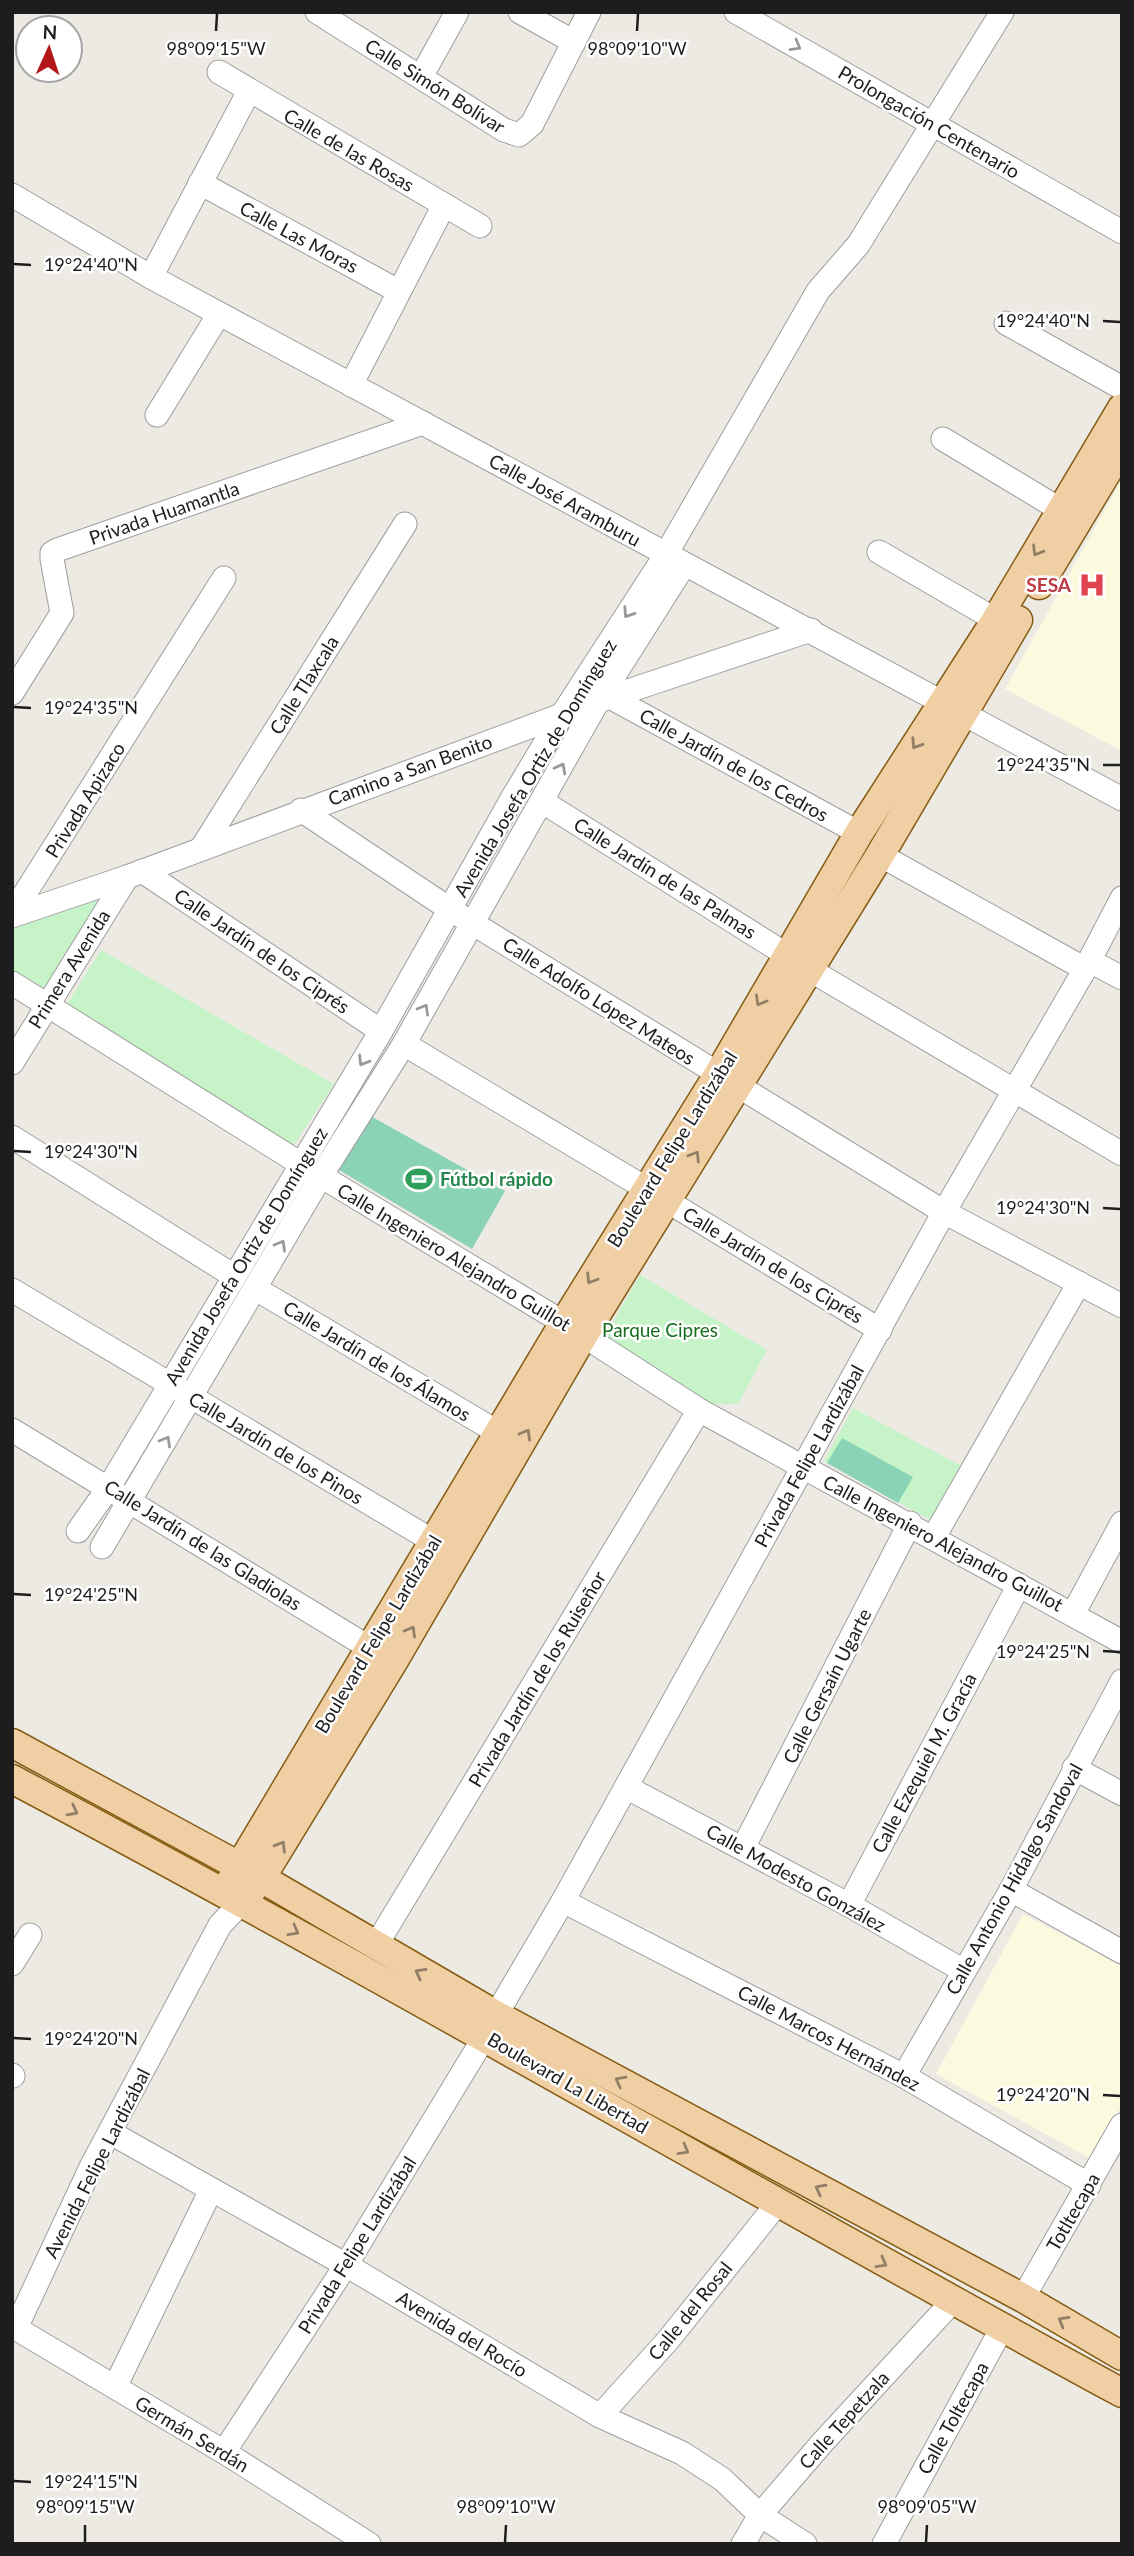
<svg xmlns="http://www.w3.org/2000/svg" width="1134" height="2556" viewBox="0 0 1134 2556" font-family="Lato,sans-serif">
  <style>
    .education { fill: #fbfadf }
    .park { fill: #c6f3c8 }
    .pitch { fill: #8bd3b6 }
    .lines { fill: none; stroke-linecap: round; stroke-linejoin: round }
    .minor-casing { stroke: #9e9e9e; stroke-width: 25 }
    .major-casing { stroke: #855c11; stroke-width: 31 }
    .minor { stroke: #fff; stroke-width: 23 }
    .major { stroke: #f1cfa5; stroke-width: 28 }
    .oneway { stroke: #999 }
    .oneway2 { stroke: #927f68 }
    .ticks { fill: none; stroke: #1d1d1d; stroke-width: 2.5 }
    .labels { text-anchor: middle; stroke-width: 5; stroke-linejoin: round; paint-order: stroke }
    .street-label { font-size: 19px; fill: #1d1d1d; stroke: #fff }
    .health-label { font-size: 19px; font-weight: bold; fill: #be3a42; stroke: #fff; text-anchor: end }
    .leisure-label { font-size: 19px; font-weight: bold; fill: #27864d; stroke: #fff; text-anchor: start }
    .park-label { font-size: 19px; fill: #186e1e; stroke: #fff }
    .ticks-label { font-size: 18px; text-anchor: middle; fill: #1d1d1d; stroke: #fff; stroke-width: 5; stroke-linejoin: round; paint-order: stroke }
  </style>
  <rect width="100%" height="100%" fill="#edeae4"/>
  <g class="education">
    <polygon points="1122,479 1122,751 1005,689"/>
    <polygon points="1023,1914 1122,1966 1122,2105 1091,2159 936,2074"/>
  </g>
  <g class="park">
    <polygon points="113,891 41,991 12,974 12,928"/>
    <polygon points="101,950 334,1084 293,1146 64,1009"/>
    <polygon points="640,1275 767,1350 738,1404 714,1404 602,1341"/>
    <polygon points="853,1408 965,1468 936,1523 824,1461"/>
  </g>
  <g class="pitch">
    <polygon points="367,1114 505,1191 472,1249 334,1167"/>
    <polygon points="842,1438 913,1477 898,1503 827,1463"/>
  </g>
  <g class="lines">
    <defs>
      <g id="minor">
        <polyline points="317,12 504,130 519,135 532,124 589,12"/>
        <polyline points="520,12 574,42"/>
        <polyline points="736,12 1122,232"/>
        <polyline points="219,72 480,226"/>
        <polyline points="421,77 457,12"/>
        <polyline points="200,183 398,291"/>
        <polyline points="12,195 151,277 1122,799"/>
        <polyline points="151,277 249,91"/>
        <polyline points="1006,323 1122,388"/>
        <polyline points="351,385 444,205"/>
        <polyline points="157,415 219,314"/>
        <polyline points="943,439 1061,510"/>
        <polyline points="879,552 996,620"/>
        <polyline points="12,693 62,613 52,559 52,553 57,550 423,423"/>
        <polyline points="610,697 859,833"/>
        <polyline points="543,802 787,955"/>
        <polyline points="301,810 451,910 944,1212 1122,1306"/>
        <polyline points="203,846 405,524"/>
        <polyline points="880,855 1085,969"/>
        <polyline points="142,871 381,1031"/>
        <polyline points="12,914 224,578"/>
        <polyline points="12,916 127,877 610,697 811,630"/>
        <polyline points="1090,961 1122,978"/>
        <polyline points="810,970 1122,1154"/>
        <polyline points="12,983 301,1164 564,1323 699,1410 1122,1642"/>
        <polyline points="404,1044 647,1189"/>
        <polyline points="12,1063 127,877"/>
        <polyline points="12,1137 234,1276"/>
        <polyline points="667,1201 880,1330"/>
        <polyline points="256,1289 499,1433"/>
        <polyline points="12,1290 433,1541"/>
        <polyline points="12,1430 383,1656"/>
        <polyline points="78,1531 109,1487 381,1031 513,797 562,715 665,556 818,291 858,245 1002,12"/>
        <polyline points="934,1537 1079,1283"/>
        <polyline points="102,1547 321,1176 404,1044 598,701 684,565"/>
        <polyline points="1073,1614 1122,1523"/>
        <polyline points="1074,1768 1122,1794"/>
        <polyline points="626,1787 849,1905 964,1971"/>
        <polyline points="743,1848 910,1523"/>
        <polyline points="1011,1890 1122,1952"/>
        <polyline points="563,1901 904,2076 1089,2185"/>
        <polyline points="849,1905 1019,1585"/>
        <polyline points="375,1947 699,1410"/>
        <polyline points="12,1964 30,1935"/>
        <polyline points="496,2015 563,1901 944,1212 1085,969 1122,898"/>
        <polyline points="12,2075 13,2076"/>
        <polyline points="904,2076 1011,1890 1122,1681"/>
        <polyline points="111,2133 346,2265 600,2416 682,2453 722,2479 760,2515 805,2544"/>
        <polyline points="1023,2298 1122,2125"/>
        <polyline points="12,2326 224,2452 369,2544"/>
        <polyline points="16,2328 91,2167 220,1925 242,1902"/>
        <polyline points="115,2387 211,2190"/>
        <polyline points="600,2416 669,2339 777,2204"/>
        <polyline points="224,2452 346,2265 485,2036"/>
        <polyline points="743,2544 760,2515 822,2443 952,2302"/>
        <polyline points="884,2544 1002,2328"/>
      </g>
      <g id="major">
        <polyline points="1039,585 1122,447"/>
        <polyline points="12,1743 261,1878 496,2015 1023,2298 1122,2356"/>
        <path d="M12,1779C386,1977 750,2191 1122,2393"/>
        <polyline points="225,1891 564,1323 718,1075 859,833 996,620 1122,408"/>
        <polyline points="242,1902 261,1878 393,1662 583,1336 880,855 1018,620"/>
      </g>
    </defs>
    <use href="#minor" class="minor-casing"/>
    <use href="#major" class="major-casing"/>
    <use href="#minor" class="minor"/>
    <use href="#major" class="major"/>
  </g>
  <defs><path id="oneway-chevron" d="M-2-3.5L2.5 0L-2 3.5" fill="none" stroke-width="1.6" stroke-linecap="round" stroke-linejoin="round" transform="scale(1.75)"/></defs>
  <g class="oneway">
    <use href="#oneway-chevron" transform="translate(796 46) rotate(30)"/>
    <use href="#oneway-chevron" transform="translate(628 613) rotate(123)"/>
    <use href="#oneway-chevron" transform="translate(561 768) rotate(-62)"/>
    <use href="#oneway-chevron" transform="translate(424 1009) rotate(-60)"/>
    <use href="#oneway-chevron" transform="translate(363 1061) rotate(121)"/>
    <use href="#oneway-chevron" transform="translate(281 1245) rotate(-60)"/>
    <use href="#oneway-chevron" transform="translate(166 1441) rotate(-60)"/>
  </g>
  <g class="oneway2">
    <use href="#oneway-chevron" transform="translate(1037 551) rotate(121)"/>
    <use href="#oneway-chevron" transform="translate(916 744) rotate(123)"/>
    <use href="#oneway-chevron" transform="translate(760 1001) rotate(120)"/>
    <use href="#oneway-chevron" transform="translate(695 1156) rotate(-58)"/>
    <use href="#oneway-chevron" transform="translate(591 1279) rotate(122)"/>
    <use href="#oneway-chevron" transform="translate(526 1434) rotate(-60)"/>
    <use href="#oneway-chevron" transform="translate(411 1631) rotate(-60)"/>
    <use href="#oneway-chevron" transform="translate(73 1811) rotate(28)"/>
    <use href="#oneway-chevron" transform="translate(281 1846) rotate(-59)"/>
    <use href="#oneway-chevron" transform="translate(294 1931) rotate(29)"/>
    <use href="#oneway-chevron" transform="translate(420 1973) rotate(-151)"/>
    <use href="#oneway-chevron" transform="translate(620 2081) rotate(-152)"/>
    <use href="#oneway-chevron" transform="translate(684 2150) rotate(30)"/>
    <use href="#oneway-chevron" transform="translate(820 2189) rotate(-152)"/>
    <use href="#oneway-chevron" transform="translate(882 2263) rotate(29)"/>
    <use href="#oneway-chevron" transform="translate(1063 2321) rotate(-150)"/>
  </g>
  <path class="ticks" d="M216,31L217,14M637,31L638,14M14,264L31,265M1103,321L1120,322M14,707L31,708M1103,765H1120M14,1151L31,1152M1103,1208L1120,1209M14,1594L31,1595M1103,1651L1120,1652M14,2038L31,2039M1103,2095L1120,2096M14,2481L31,2482M85,2542V2525M505,2542L506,2525M926,2542L927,2525"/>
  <defs>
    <symbol id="hospital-bare" viewBox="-9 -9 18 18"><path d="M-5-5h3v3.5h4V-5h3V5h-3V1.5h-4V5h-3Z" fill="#e0444e" stroke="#fff" stroke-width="2.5" paint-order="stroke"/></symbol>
    <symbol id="stadium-bare" viewBox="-9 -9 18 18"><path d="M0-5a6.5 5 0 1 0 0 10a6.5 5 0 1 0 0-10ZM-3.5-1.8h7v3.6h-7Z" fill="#2e9e5b" stroke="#fff" stroke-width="2.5" paint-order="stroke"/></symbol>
  </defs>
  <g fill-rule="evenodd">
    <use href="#hospital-bare" x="1073" y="566" width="38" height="38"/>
    <use href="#stadium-bare" x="400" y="1160" width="38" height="38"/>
  </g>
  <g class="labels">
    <g class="street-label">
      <text transform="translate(435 86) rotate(32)" y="7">Calle Simón Bolívar</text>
      <text transform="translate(929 122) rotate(30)" y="7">Prolongación Centenario</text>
      <text transform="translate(349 150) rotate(30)" y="7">Calle de las Rosas</text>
      <text transform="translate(299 237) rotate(28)" y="7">Calle Las Moras</text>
      <text transform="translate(565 500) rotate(29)" y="7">Calle José Aramburu</text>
      <text transform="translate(164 513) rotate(-19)" y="7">Privada Huamantla</text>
      <text transform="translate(304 685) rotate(-58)" y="7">Calle Tlaxcala</text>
      <text transform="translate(734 765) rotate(29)" y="7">Calle Jardín de los Cedros</text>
      <text transform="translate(535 768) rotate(-59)" y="7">Avenida Josefa Ortiz de Domínguez</text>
      <text transform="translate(410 770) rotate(-20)" y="7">Camino a San Benito</text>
      <text transform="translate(85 800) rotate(-58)" y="7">Privada Apizaco</text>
      <text transform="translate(665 878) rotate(32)" y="7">Calle Jardín de las Palmas</text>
      <text transform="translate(262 951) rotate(34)" y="7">Calle Jardín de los Ciprés</text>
      <text transform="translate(69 969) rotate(-58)" y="7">Primera Avenida</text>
      <text transform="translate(599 1001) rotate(32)" y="7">Calle Adolfo López Mateos</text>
      <text transform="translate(672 1149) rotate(-58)" y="7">Boulevard Felipe Lardizábal</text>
      <text transform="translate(246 1256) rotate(-59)" y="7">Avenida Josefa Ortiz de Domínguez</text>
      <text transform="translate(454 1257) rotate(31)" y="7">Calle Ingeniero Alejandro Guillot</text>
      <text transform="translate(773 1265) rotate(31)" y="7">Calle Jardín de los Ciprés</text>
      <text transform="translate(377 1361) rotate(31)" y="7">Calle Jardín de los Álamos</text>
      <text transform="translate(276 1448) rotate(31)" y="7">Calle Jardín de los Pinos</text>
      <text transform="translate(809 1456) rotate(-61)" y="7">Privada Felipe Lardizábal</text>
      <text transform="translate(943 1543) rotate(28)" y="7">Calle Ingeniero Alejandro Guillot</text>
      <text transform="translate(203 1545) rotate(32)" y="7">Calle Jardín de las Gladiolas</text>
      <text transform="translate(378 1634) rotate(-59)" y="7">Boulevard Felipe Lardizábal</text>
      <text transform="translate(537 1679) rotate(-59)" y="7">Privada Jardín de los Ruiseñor</text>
      <text transform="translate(827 1686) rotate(-63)" y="7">Calle Gersaín Ugarte</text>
      <text transform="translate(924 1763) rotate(-62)" y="7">Calle Ezequiel M. Gracía</text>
      <text transform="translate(796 1878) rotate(29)" y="7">Calle Modesto González</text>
      <text transform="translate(1014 1879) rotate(-61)" y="7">Calle Antonio Hidalgo Sandoval</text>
      <text transform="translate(829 2038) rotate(28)" y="7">Calle Marcos Hernández</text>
      <text transform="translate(568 2083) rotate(30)" y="7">Boulevard La Libertad</text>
      <text transform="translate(97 2163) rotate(-63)" y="7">Avenida Felipe Lardizábal</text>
      <text transform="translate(1073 2212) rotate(-60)" y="7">Totltecapa</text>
      <text transform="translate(357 2245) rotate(-58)" y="7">Privada Felipe Lardizábal</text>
      <text transform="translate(690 2311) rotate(-51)" y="7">Calle del Rosal</text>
      <text transform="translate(462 2334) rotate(31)" y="7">Avenida del Rocío</text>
      <text transform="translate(953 2418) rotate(-61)" y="7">Calle Toltecapa</text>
      <text transform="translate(844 2420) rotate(-48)" y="7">Calle Tepetzala</text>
      <text transform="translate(192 2434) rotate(31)" y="7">Germán Serdán</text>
    </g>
    <g class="health-label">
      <text x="1071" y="592">SESA</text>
    </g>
    <g class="leisure-label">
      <text x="440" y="1186">Fútbol rápido</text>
    </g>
    <g class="park-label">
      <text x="660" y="1337">Parque Cipres</text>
    </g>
  </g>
  <g class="ticks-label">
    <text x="216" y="55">98°09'15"W</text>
    <text x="637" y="55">98°09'10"W</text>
    <text x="91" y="271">19°24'40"N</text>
    <text x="1043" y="327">19°24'40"N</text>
    <text x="91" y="714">19°24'35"N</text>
    <text x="1043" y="771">19°24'35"N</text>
    <text x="91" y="1158">19°24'30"N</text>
    <text x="1043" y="1214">19°24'30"N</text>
    <text x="91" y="1601">19°24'25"N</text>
    <text x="1043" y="1658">19°24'25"N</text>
    <text x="91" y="2045">19°24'20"N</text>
    <text x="1043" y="2101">19°24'20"N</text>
    <text x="91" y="2488">19°24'15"N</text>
    <text x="85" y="2513">98°09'15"W</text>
    <text x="506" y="2513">98°09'10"W</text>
    <text x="927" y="2513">98°09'05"W</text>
  </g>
  <rect width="1134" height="2556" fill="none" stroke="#1d1d1d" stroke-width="28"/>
  <g transform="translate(49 49) rotate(3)"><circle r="33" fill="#ffffff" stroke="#a5a5a5" stroke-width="2"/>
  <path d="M0-5L12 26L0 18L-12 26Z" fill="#b3171a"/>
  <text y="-10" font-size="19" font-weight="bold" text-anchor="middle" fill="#1d1d1d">N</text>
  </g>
</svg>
